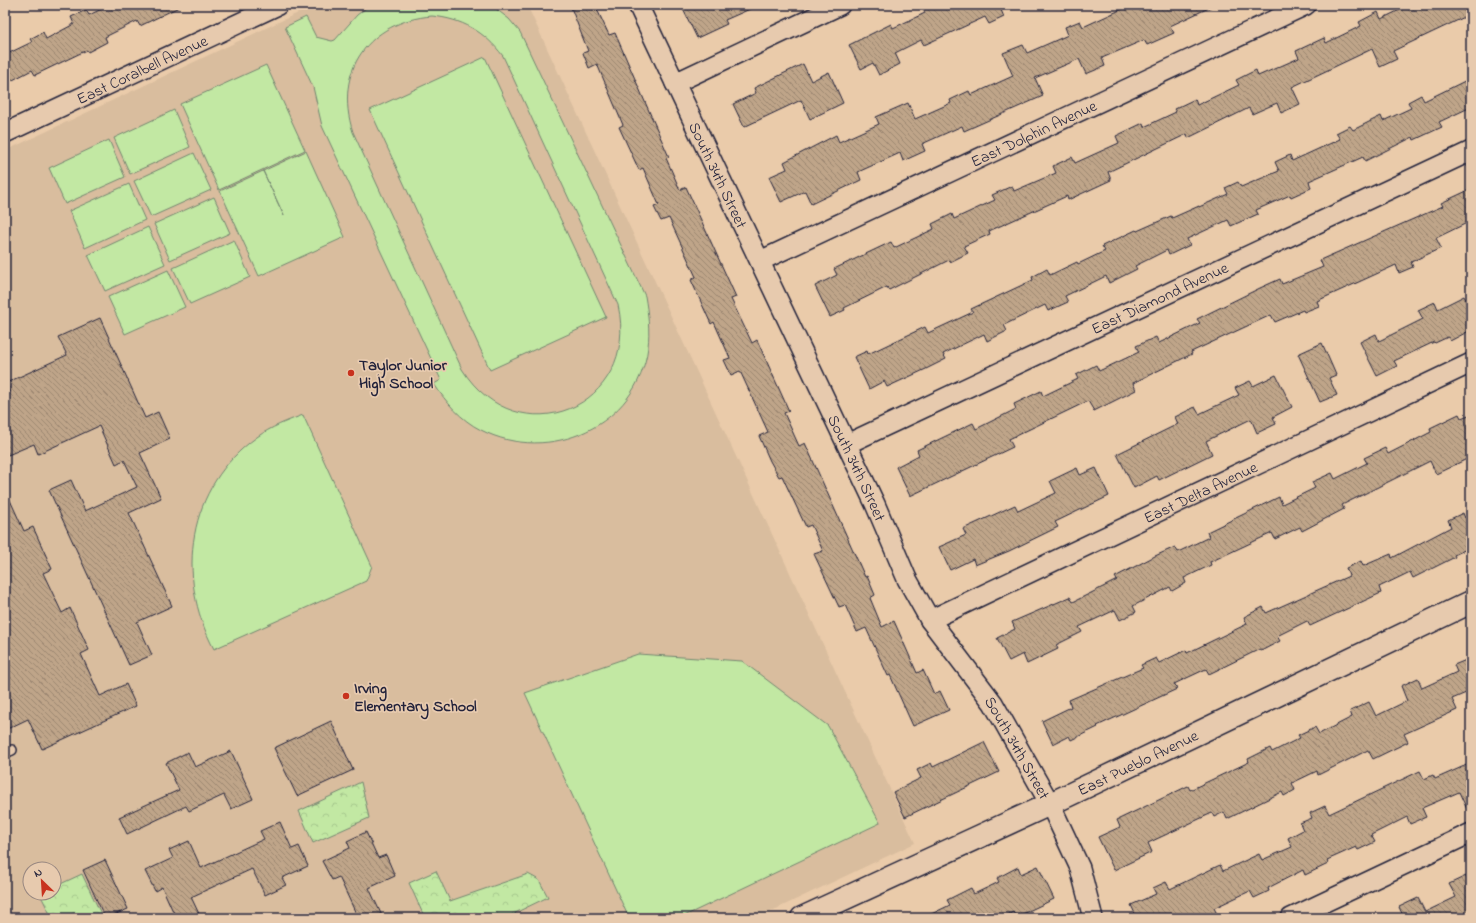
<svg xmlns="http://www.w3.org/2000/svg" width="1476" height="923" viewBox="0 0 1476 923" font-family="'Indie Flower',sans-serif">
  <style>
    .built { fill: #d9bd9e; fill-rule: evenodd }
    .forest { fill: url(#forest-crowns); stroke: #72856f }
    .pitch { fill: #c2e8a3; stroke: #72856f; fill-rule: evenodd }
    .building { fill: url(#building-back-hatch); stroke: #22223b }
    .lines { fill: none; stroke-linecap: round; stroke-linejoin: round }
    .lane-casing { stroke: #22223b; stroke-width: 12 }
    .street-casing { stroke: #22223b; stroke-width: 22 }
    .secondary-casing { stroke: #22223b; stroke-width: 25 }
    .lane { stroke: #e7caae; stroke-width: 9 }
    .street { stroke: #e7caae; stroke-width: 19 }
    .secondary { stroke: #e7caae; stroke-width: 22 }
    .poi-dot { fill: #c8321e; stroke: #e7caae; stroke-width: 1.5 }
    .labels { text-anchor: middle; stroke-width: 3.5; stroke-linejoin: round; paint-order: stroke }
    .street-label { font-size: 16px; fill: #22223b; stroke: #e7caae }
    .poi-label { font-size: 16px; font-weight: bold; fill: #22223b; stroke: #e7caae; text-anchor: start }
  </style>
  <defs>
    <pattern id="forest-crowns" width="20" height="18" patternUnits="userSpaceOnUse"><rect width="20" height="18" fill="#c2e8a3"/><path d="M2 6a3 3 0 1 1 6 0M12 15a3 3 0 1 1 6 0" fill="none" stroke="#a6c78d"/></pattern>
    <pattern id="building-back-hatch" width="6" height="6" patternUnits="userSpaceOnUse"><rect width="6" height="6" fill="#bfa589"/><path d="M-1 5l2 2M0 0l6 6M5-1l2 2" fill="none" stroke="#9b8671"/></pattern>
  </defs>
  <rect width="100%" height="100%" fill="#eacbaa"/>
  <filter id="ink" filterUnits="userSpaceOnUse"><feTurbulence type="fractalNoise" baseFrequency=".025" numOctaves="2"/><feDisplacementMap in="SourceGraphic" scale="8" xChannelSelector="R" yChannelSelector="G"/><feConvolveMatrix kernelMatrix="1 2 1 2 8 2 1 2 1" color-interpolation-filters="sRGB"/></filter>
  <g filter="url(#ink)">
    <path class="built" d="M315,5H527L915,843L757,918H5V151ZM30,869H54V893H30Z"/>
    <g class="forest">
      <polygon points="361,782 369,818 313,843 299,811"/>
      <polygon points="436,871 450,901 528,874 539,880 548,897 515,913 517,918 415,918 423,914 409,883"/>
      <polygon points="82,874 103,918 52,918 40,894 54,893 54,887"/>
    </g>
    <g class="pitch">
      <path d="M370,5H491L509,19L520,32L645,296C648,313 650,330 648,347C638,426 549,465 481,430C461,420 446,402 434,384L441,380L322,126L313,87L285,27L306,17L316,37L332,41L335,40L357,15ZM432,16C462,19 484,31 503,56L618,305C641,407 518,458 462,369L353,132C333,71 369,21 432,16Z"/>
      <polygon points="485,57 606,317 490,370 370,110"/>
      <polygon points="266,65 305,150 219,190 180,104"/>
      <polygon points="174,110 190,147 130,174 114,138"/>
      <polygon points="109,140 125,177 65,204 49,168"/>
      <polygon points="306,151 345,237 259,276 220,191 263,171 284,216 263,171"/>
      <polygon points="194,153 211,190 151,217 134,181"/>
      <polygon points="129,184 145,220 85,248 69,211"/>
      <polygon points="214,197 230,233 170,260 154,224"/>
      <polygon points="148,227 165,264 105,291 88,255"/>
      <polygon points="234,240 250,277 190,304 173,268"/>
      <polygon points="168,270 185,307 125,334 108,297"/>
      <path d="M303,415L372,566L366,581L214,649C175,576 187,487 257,437C271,427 287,421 303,415Z"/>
      <polygon points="638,654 742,661 828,726 880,823 680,918 628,916 525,693"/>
    </g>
    <g class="building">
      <polygon points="110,5 183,5 140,26 137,21 105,37 107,42 88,52 87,50 35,75 32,70 5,84 5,55 32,42 30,39 43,32 46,39 74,24 71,17 86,10 89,15"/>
      <polygon points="570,5 595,5 609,35 615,33 669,157 666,158 680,190 686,187 736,297 731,299 752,343 757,340 789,411 784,413 799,446 805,443 865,577 867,576 875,595 870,598 882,627 894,621 917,673 923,670 934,694 940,691 949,710 913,726 890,675 888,676 866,628 857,632 845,605 839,607 814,554 823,551 811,525 806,527 782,476 779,477 770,461 759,436 768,432 740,371 731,375 724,360 730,358 714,322 711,324 691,280 696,277 669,218 661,221 654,207 659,205 643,168 639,170 619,127 623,125 597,64 589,68 583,53 588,51"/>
      <polygon points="681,5 759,5 725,20 727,24 697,38"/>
      <polygon points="932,5 1012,5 1001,10 1004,17 989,24 985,17 924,45 921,40 895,53 900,64 879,75 873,63 861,69 849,45 891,24 893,28 925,13 923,9"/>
      <polygon points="1131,5 1215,5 1170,26 1174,33 1147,45 1144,40 1102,58 1105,66 1086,74 1079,59 1035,78 1043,96 964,131 962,126 922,144 925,151 903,161 900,153 858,172 861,180 811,204 805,191 781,202 769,177 787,169 784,162 836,135 839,142 879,124 876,117 908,103 915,119 951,103 950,100 969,91 971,95 1013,76 1003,53 1023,45 1027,53 1068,35 1065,27 1080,21 1083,27"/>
      <polygon points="1410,5 1471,5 1471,14 1393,51 1397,59 1380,67 1372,49 1292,87 1300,104 1281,113 1277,103 1252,114 1249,108 1188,138 1187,134 1108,172 1111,180 1068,200 1067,196 989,231 990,234 964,246 968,253 950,262 949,260 889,290 887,287 844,308 845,310 830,317 815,286 837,275 834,269 891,242 894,248 934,229 932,224 952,214 954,219 995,200 992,195 1012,186 1014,191 1056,173 1053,166 1072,157 1075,163 1119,143 1116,136 1143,123 1144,127 1176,112 1174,109 1195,99 1197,105 1239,85 1236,80 1256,70 1258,76 1299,58 1296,51 1324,38 1326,43 1361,26 1359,22 1378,12 1381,19"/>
      <polygon points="803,64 811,81 829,72 843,103 810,119 801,100 744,127 733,104 756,93 754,88"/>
      <polygon points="1471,78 1471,107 1439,122 1442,127 1414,140 1413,137 1365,161 1363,157 1309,181 1311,188 1291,197 1290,195 1256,210 1258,214 1231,226 1228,220 1187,239 1190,245 1169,255 1167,250 1135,266 1137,269 1109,283 1106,276 1065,296 1068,302 1048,311 1045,305 1004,325 1007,331 987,341 984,334 943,354 946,359 926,369 887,387 884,381 869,389 854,357 867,351 868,354 925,327 928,333 973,312 971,309 1033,280 1032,277 1047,269 1050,275 1077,262 1078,264 1105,251 1102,246 1136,230 1137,231 1171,216 1172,218 1199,206 1199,207 1228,194 1225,188 1238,182 1241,187 1279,171 1275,162 1290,155 1292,161 1340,139 1336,133 1350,126 1353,130 1381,116 1383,121 1411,108 1408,102 1421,95 1424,101"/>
      <polygon points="1471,189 1471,221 1436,238 1441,248 1411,262 1413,267 1399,273 1396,265 1317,301 1319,306 1304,312 1303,310 1275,322 1271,315 1191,352 1192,354 1133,383 1136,390 1094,411 1088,401 1009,439 1013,447 910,496 896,467 919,455 917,450 973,423 976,429 1016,409 1014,404 1041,391 1043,396 1078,379 1076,375 1096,365 1099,371 1139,352 1136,346 1156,337 1159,343 1200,323 1197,319 1260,288 1280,279 1282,284 1323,267 1320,260 1443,206 1441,203"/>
      <polygon points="1464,296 1471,309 1471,330 1450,341 1448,337 1435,343 1434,342 1394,361 1397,366 1377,376 1360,342 1376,334 1379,341 1423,319 1418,310 1435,302 1438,309"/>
      <polygon points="100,318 145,418 158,412 170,439 140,453 161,498 129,513 172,606 137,622 152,655 129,665 49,490 71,480 85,511 137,487 124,460 116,464 99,426 38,454 34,444 8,455 5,448 5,396 10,393 6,383 67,355 58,337"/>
      <polygon points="1322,343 1336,375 1329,378 1337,395 1320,402 1298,354"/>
      <polygon points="1276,375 1292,407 1273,417 1276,424 1257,433 1251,419 1206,441 1212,454 1159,480 1157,476 1134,488 1117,454 1178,424 1175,417 1195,407 1199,414 1239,395 1235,388 1250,381 1253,386"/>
      <polygon points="1459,414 1461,418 1471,414 1471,457 1436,474 1430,461 1342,505 1344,509 1302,531 1300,527 1275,539 1272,533 1210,562 1211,565 1184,578 1186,583 1172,591 1170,587 1133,606 1136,612 1120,620 1115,610 1079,627 1082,632 1056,645 1058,649 1027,664 1023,654 1009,661 997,638 1015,629 1012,622 1070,597 1073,602 1117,580 1115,577 1155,556 1175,547 1178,552 1209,537 1207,532 1279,497 1282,504 1315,488 1312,482 1332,473 1335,479 1367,463 1364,458 1385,448 1388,454 1431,432 1430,428"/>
      <polygon points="1077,468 1080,475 1096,468 1109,496 1055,522 1058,527 1009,551 975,565 973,559 950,570 939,547 966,535 963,529 1015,505 1018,511 1056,493 1050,481"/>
      <polygon points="5,489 24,531 33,527 52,569 43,573 62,613 70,608 89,650 81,654 100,696 126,684 136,706 42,749 28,719 5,730"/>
      <polygon points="1463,513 1465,518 1471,515 1471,547 1454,555 1455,557 1413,578 1410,572 1379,587 1381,593 1310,626 1307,621 1277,636 1280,641 1261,651 1260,649 1209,674 1206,669 1174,684 1177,689 1097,726 1098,727 1071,740 1069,736 1053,744 1042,721 1071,707 1069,700 1143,668 1141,665 1156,658 1159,663 1186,650 1187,653 1247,624 1244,617 1263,607 1266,613 1349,576 1346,568 1361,561 1363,566 1391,554 1392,558 1451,527 1448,520"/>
      <polygon points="1471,658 1471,704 1466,693 1452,699 1457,710 1404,734 1408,742 1373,759 1368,750 1318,775 1317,771 1292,783 1295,790 1284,796 1282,792 1227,819 1224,812 1214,817 1212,813 1148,843 1152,852 1114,870 1098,837 1120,827 1117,820 1188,786 1190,790 1249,762 1248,759 1270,748 1272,752 1300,738 1298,735 1315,727 1319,734 1352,717 1350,711 1369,702 1376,716 1407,701 1401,686 1418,678 1422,688 1457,672 1454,665"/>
      <polygon points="331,721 353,770 297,796 274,748"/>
      <polygon points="984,742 999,772 905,817 893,792 921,778 917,770 931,763 933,767"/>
      <polygon points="231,751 253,799 231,809 224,795 189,811 186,806 127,834 119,817 179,790 166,763 188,752 195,767"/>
      <polygon points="1471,763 1471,818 1459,792 1422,808 1426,817 1410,824 1407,817 1371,835 1375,842 1358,850 1356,847 1327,860 1328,864 1305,875 1303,870 1268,888 1269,891 1254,898 1250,891 1214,908 1219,918 1137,918 1131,905 1156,894 1153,888 1166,882 1170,889 1220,865 1223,871 1259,854 1262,860 1292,847 1288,838 1303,830 1300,823 1312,818 1310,813 1325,806 1329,814 1420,771 1424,779 1433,775 1435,779"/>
      <polygon points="280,822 292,849 299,846 308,866 282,878 286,885 265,895 252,869 191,897 201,918 176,918 162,887 155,891 145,871 173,858 169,850 189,841 201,868 264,839 260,831"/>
      <polygon points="366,832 378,858 386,855 395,876 369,888 383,918 358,918 339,877 332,880 322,861 350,848 347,841"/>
      <polygon points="105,860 128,909 107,918 105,918 83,870"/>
      <polygon points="1038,866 1054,899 1016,917 1013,912 1002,918 923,918 950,905 947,900 971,888 974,894 999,882 997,878 1018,867 1021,874"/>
      <polygon points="1466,876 1471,887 1471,918 1404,918 1399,907 1418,898 1425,912 1456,897 1449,884"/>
    </g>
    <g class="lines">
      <defs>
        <polyline id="lane" points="5,753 12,750"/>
        <g id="street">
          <path id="s1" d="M638,5L875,504L907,579L930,620L993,703L1050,804L1080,868L1093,918"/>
          <polyline points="675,83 840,5"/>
          <path id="s2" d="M5,133L278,5"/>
          <path id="s3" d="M760,261L1306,5"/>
          <path id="s4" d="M847,444L1471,151"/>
          <path id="s5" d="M930,620L1471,363"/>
          <polyline points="1291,918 1471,833"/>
        </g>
        <g id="secondary">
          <path id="s6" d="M802,918L1050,804L1471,602"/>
        </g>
      </defs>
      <use href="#lane" class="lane-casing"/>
      <use href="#street" class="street-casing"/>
      <use href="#secondary" class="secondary-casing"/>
      <use href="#lane" class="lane"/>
      <use href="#street" class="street"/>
      <use href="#secondary" class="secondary"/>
    </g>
  </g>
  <g class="poi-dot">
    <circle cx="351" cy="373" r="4"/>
    <circle cx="346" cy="696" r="4"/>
  </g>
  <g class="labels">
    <g class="street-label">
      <text dy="6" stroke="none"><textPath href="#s2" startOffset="151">East Coralbell Avenue</textPath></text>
      <text dy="6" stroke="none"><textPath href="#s3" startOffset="302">East Dolphin Avenue</textPath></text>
      <text dy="6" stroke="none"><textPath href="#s1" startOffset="188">South 34th Street</textPath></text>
      <text dy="6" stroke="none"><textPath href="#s4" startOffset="345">East Diamond Avenue</textPath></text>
      <text dy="6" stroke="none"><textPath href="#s1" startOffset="512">South 34th Street</textPath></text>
      <text dy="6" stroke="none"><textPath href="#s5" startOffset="299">East Delta Avenue</textPath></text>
      <text dy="6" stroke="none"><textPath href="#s1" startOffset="836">South 34th Street</textPath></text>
      <text dy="6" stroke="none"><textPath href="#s6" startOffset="370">East Pueblo Avenue</textPath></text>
    </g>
    <g class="poi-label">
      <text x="359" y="370">Taylor Junior<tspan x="359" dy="18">High School</tspan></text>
      <text x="354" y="693">Irving<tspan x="354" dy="18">Elementary School</tspan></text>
    </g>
  </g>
  <rect width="1476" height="923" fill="none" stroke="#e7caae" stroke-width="20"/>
  <rect x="10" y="10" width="1456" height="903" fill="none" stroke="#22223b" stroke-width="1.5" filter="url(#ink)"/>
  <g transform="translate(42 881) rotate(335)"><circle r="19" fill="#e7caae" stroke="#988780"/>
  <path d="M0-3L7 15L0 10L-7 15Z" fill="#c8321e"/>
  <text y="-6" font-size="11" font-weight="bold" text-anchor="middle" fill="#22223b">N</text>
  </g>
</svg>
